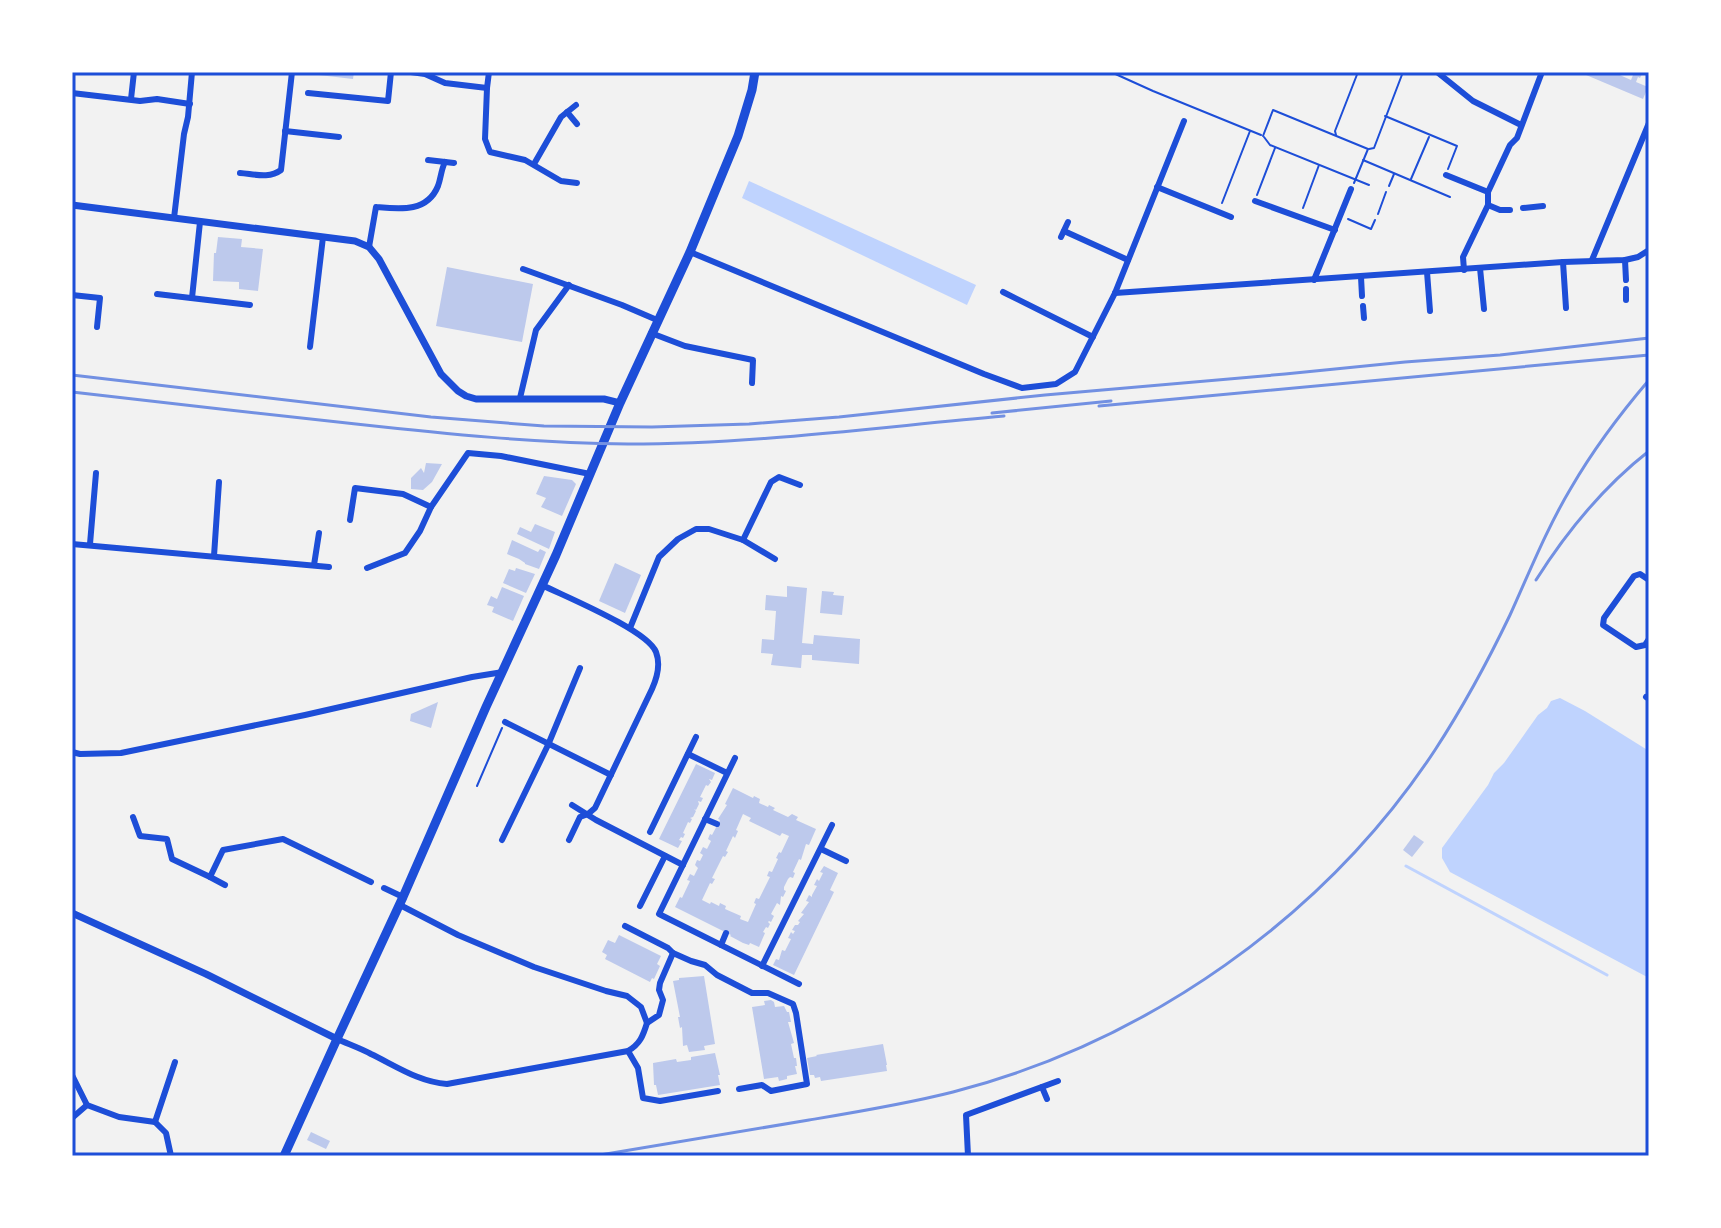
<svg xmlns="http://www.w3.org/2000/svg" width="1721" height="1228" viewBox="0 0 1721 1228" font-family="'Golos Text',sans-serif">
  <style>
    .water { fill: #bfd3fe }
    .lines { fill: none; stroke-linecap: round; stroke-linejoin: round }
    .stream { stroke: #bfd3fe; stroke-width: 3 }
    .building { fill: #bdc9ec; fill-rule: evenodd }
    .path { stroke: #1d4ed8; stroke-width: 2 }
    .minor { stroke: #1d4ed8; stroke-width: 6 }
    .tertiary { stroke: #1d4ed8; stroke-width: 7 }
    .primary { stroke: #1d4ed8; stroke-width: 9 }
    .rail { stroke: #7290e2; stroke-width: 3 }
    .neatline { fill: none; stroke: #1d4ed8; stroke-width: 3 }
  </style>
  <rect width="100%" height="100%" fill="#f2f2f2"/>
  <g class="water">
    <polygon points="749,181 976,285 967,305 742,198"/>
    <polygon points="1560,698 1585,711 1649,751 1649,978 1450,872 1442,858 1442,848 1488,785 1494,773 1504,763 1538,715 1547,708 1551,701"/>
  </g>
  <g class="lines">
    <polyline class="stream" points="1406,866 1607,975"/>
  </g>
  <g class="building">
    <polygon points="319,72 354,72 353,79 319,75"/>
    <polygon points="1579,72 1613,72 1631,80 1633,75 1626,72 1643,72 1640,78 1638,77 1636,82 1648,87 1643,99"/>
    <polygon points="218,237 242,239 241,247 263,249 258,291 239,289 239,282 213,281 214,253 216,253"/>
    <polygon points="447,267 533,284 522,342 436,326"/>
    <polygon points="426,463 442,464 432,482 423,490 411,489 411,478 421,468 424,473"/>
    <polygon points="544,476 572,480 576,484 562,516 541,507 546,498 536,494"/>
    <polygon points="535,524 555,532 549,549 517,534 520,527 531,532"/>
    <polygon points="512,540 538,552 540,549 546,552 539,569 525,564 525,563 519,559 507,554"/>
    <polygon points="615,563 641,575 625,613 599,601"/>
    <polygon points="516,568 535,574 526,593 503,583 509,569 515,571"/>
    <polygon points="787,586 807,588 802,643 813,644 814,635 860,639 859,664 812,660 812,655 802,655 801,668 771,665 773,654 761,653 762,639 774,640 776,611 765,610 766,595 787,597"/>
    <polygon points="502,587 524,596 513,621 492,612 494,607 487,605 491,596 497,599"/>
    <polygon points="822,591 834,592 833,595 844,596 842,615 820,613"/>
    <polygon points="438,702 431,728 410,721 411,714"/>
    <polygon points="696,764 715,773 712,780 709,779 711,782 708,786 706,785 700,797 703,798 701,802 698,801 699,804 696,810 694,809 696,811 693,817 690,818 692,819 690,823 688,822 683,833 685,834 683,838 681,837 679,840 682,841 678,848 659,839"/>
    <path d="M733,788L753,798L754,796L760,799L759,803L768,807L769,805L775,808L773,810L788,817L792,814L798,817L796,820L816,829L809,845L806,844L801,860L799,859L793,872L795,873L793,878L790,877L788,879L784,887V890L786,891L783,897L781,896L780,905L777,903L771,914L774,916L771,922L769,921L768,922L770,924L768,928L766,927L763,932L765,933L759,947L750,943L749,945L743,943L730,936L731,935L675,907L680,897L682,898L690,881L687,880L690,874L694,876L698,868L695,865L697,860L700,861L703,855L700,853L703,847L707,849L711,841L708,839L710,834L712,835L720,820L718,819L727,805L725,804ZM743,814L751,818L749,821L780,836L782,833L789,836L781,853L779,852L776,858L778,859L772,872L769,871L767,876L770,877L759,899L756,898L754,903L756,904L748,922L740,919L741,916L725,909L726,906L720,903L719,906L711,902L710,904L702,900L710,883L712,884L715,879L712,878L723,856L725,857L728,852L726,851L733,836L735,838L738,831L736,830Z"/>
    <polygon points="1414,835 1424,842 1412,857 1403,850"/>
    <polygon points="824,866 838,873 830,890 834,892 794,975 773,965 776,959 779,960 782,950 785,951 791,939 788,938 791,932 793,934 795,931 792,930 795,925 798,925 800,922 798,921 804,914 801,913 809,902 806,901 809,895 812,897 812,895 817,886 814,885 817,879 819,881 823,873 820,872"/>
    <polygon points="619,935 661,956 657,964 660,966 654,979 652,978 650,982 605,959 607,955 602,952 608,940 615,943"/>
    <polygon points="704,976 715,1044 704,1046 705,1050 689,1052 687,1045 683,1046 682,1027 680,1028 678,1017 680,1017 673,981 679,980 679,978"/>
    <polygon points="771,1000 774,1002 775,1007 784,1006 787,1012 789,1012 791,1022 788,1022 794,1043 791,1044 794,1058 796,1058 797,1066 795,1066 797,1074 787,1076 787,1079 779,1081 778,1077 764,1079 752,1007 765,1005 764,1001"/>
    <polygon points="883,1044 887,1065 886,1065 887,1071 821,1081 820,1077 815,1078 814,1075 810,1075 807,1058 817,1056 816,1055"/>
    <polygon points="715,1053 720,1075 718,1075 720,1085 658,1095 656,1085 654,1085 653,1063 676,1059 677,1062 691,1060 691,1057"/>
    <polygon points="311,1132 330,1141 326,1149 307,1140"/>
  </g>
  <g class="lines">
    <g class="path">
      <polyline points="1111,72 1153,91 1261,135"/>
      <polyline points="1385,116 1457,146 1448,169"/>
      <polyline points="1336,135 1335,131 1358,72"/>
      <polyline points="1263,136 1273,110 1368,149 1354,183"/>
      <polyline points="1264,137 1270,145 1369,185"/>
      <polyline points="1369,149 1374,148 1403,72"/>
      <polyline points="1363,160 1450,197"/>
      <polyline points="1411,179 1429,137"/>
      <polyline points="1389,186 1394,174"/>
      <polyline points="1257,195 1275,148"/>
      <polyline points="1222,203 1250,131"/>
      <polyline points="1303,208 1319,165"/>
      <polyline points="1378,214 1386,192"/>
      <polyline points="1348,219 1371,229 1375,220"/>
      <polyline points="477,786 502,728"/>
    </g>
    <g class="minor">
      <polyline points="411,72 425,74 445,83 487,88 485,139 490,152 525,160 561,181 577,183"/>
      <polyline points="1437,72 1473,101 1521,125"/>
      <polyline points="487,88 489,72"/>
      <polyline points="72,93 140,101 157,99 190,104"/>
      <polyline points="308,93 388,101 391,72"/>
      <polyline points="131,99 134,72"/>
      <polyline points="567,112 577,124"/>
      <polyline points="285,131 339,137"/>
      <polyline points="428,160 454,163"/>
      <polyline points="534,164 561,117 576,105"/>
      <path d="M240,173C254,174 269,179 281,170L292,72"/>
      <polyline points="1446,175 1488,192"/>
      <polyline points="1157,187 1231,217"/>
      <polyline points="1255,201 1335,230"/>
      <polyline points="1488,205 1500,210 1510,210"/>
      <polyline points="1523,208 1543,206"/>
      <polyline points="174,218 184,134 188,117 192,72"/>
      <polyline points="1064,231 1128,260"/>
      <polyline points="1061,237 1068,222"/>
      <path d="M369,247L376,207C399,209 427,213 438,186C441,178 441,170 445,162"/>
      <polyline points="690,252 984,374 1022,388 1056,384 1075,372 1115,293 1184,121"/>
      <polyline points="1592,260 1649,123"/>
      <polyline points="1625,260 1626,280"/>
      <polyline points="1563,262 1566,308"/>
      <polyline points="1480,268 1484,309"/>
      <polyline points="523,269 622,305 657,320"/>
      <polyline points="1464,270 1463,257 1488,205 1488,192 1510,145 1517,138 1542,72"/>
      <polyline points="1427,272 1430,311"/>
      <polyline points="1361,277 1362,296"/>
      <polyline points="1314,280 1351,189"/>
      <polyline points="1626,289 1626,300"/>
      <polyline points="1003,292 1093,337"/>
      <polyline points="1115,293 1563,262 1625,260 1638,257 1649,250"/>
      <polyline points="157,294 250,305"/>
      <polyline points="72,295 100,298 97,327"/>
      <polyline points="192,298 200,222"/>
      <polyline points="1363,306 1364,318"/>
      <polyline points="651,333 685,346 753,360 752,383"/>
      <polyline points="310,347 323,237"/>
      <polyline points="520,398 536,330 569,285"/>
      <polyline points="350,520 355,488 403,494 431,507"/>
      <polyline points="743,540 775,559"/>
      <polyline points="72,544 329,567"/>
      <polyline points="90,544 96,473"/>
      <polyline points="214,556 219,482"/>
      <polyline points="314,565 319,533"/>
      <polyline points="367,568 405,553 420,531 431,507 468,453 501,456 590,474"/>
      <polyline points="1649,580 1640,574 1634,576 1604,618 1603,625 1636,647 1645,645 1649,639"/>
      <path d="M542,585C566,597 647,630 656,652C661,665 657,678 652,689L595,808L588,814L580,817L569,840"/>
      <polyline points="630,628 659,557 678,539 696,529 709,529 743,540 771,482 779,477 800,485"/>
      <polyline points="1646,697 1649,699"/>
      <polyline points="505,722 611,775"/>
      <polyline points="72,752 80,754 121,753 305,715 472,677 503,672"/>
      <polyline points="688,754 727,773"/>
      <polyline points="735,758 659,914 799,984"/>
      <polyline points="572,805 596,820 683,865"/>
      <polyline points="133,817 140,836 167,839 172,859 210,877 223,850 283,839 371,882"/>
      <polyline points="705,819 717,824"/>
      <polyline points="650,832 696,737"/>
      <polyline points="502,840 548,745 580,668"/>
      <polyline points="821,849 846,861"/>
      <polyline points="210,877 225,885"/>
      <polyline points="384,888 403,897"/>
      <polyline points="400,905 458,935 534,967 606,991 627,996 641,1007 647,1023"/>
      <polyline points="640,906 665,856"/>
      <polyline points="625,926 668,948 673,953"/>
      <polyline points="721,945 726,933"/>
      <polyline points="762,966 832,825"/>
      <path d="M337,1039C348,1044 360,1048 371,1054C396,1066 419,1082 447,1084L628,1051C640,1044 643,1036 647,1023L659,1015L663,1000L659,990L660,983L673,953L691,961L705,965L717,975L752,993H768L793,1004L796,1013L807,1084L771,1091L762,1085L739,1089"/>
      <polyline points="628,1051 638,1068 643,1098 660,1101 718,1091"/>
      <polyline points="72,1075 87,1105 119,1117 155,1122 175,1062"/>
      <polyline points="1042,1087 1047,1099"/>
      <polyline points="72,1118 87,1105"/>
      <polyline points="155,1122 166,1133 171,1156"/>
      <polyline points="968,1156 966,1115 1058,1081"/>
    </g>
    <g class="tertiary">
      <polyline points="72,205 355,241 369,247 379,259 441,374 458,391 466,396 476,399 604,399 620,403"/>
      <polyline points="72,913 206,974 337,1039"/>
    </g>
    <polyline class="primary" points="284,1156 337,1039 403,897 486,707 556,555 620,403 690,252 738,136 752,90 755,72"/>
    <g class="rail">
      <polyline points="72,375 431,417 544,426 652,427 749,424 839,417 1045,395 1285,374 1405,362 1500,355 1649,338"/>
      <path d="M72,392C167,403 261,414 356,424C446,434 537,443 628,444C754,444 879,427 1004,416"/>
      <polyline points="1099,406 1649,355"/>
      <polyline points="992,413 1111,401"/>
      <path d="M1536,580C1567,531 1603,487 1649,451"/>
      <path d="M594,1156C665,1144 737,1132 809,1120C857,1112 906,1104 953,1092C1147,1042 1325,917 1435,750C1463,707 1488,661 1510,615C1529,573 1547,528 1571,488C1593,450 1620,414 1649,380"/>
    </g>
  </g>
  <rect width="1721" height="1228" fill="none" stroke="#ffffff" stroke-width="148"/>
  <rect x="74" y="74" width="1573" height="1080" class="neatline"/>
</svg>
